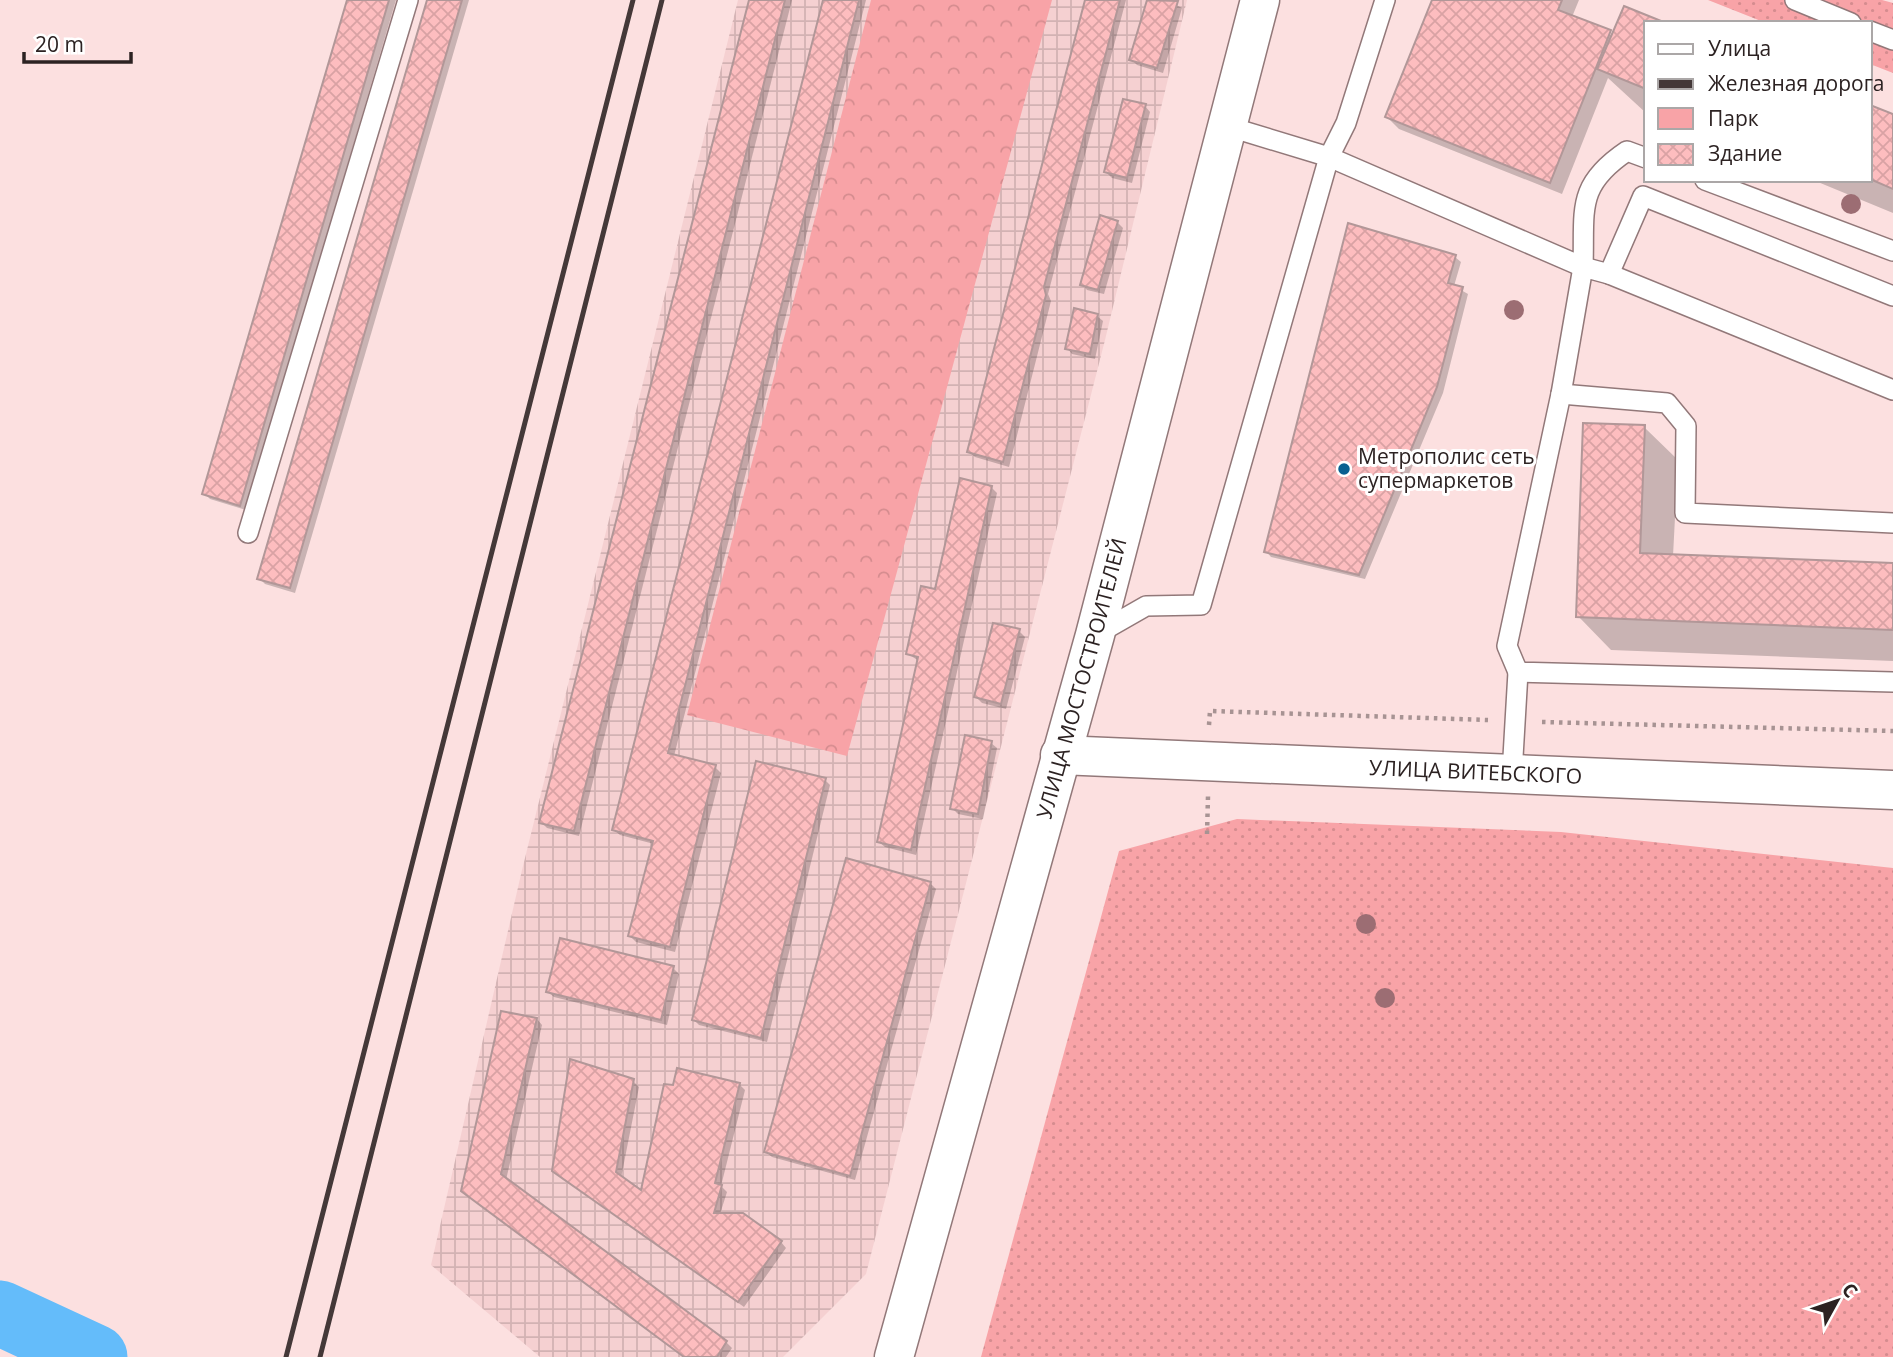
<svg xmlns="http://www.w3.org/2000/svg" width="1893" height="1357" viewBox="0 0 1893 1357" font-family="'Open Sans',sans-serif">
  <style>
    .industrial { fill: url(#industrial-grid) }
    .green { fill: url(#green-dots) }
    .forest { fill: url(#forest-crowns) }
    .shadow { fill: #0003 }
    .lines { fill: none; stroke-linecap: round; stroke-linejoin: round }
    .river { stroke: #64bcfa; stroke-width: 65 }
    .building { fill: url(#building-cross-hatch); stroke: #b29798; stroke-width: 2 }
    .service-casing { stroke: #927879; stroke-width: 22 }
    .tertiary-casing { stroke: #927879; stroke-width: 41 }
    .secondary-casing { stroke: #927879; stroke-width: 41 }
    .path { stroke: #a79393; stroke-width: 4.5; stroke-dasharray: 3.5 5; stroke-linecap: butt }
    .service { stroke: #fff; stroke-width: 19 }
    .tertiary { stroke: #fff; stroke-width: 38 }
    .secondary { stroke: #fff; stroke-width: 38 }
    .rail { stroke: #443838; stroke-width: 5 }
    .tree { fill: #9c6d73 }
    .poi-dot { fill: #076091; stroke: #fff; stroke-width: 2.5 }
    .labels { text-anchor: middle; stroke-width: 6; stroke-linejoin: round; paint-order: stroke }
    .poi-label { font-size: 21px; fill: #2c2222; stroke: #fff; text-anchor: start }
    .street-label { font-size: 21px; fill: #2c2222; stroke: #fff }
  </style>
  <defs>
    <pattern id="industrial-grid" width="8" height="8" patternUnits="userSpaceOnUse" patternTransform="scale(1.75)"><rect width="8" height="8" fill="#f5d0d1"/><path d="M0 4h8M4 0v8" fill="none" stroke="#d2b2b3"/></pattern>
    <pattern id="green-dots" width="8" height="8" patternUnits="userSpaceOnUse" patternTransform="scale(1.75)"><rect width="8" height="8" fill="#f8a3a7"/><path d="M2 2h.1M6 6h.1" fill="none" stroke="#d58c8f" stroke-width="1.8" stroke-linecap="round"/></pattern>
    <pattern id="forest-crowns" width="20" height="18" patternUnits="userSpaceOnUse" patternTransform="scale(1.75)"><rect width="20" height="18" fill="#f8a3a7"/><path d="M2 6a3 3 0 1 1 6 0M12 15a3 3 0 1 1 6 0" fill="none" stroke="#d58c8f"/></pattern>
    <pattern id="building-cross-hatch" width="8" height="8" patternUnits="userSpaceOnUse" patternTransform="scale(1.75)"><rect width="8" height="8" fill="#fdbdbf"/><path d="M0 0l8 8M0 8l8-8" fill="none" stroke="#d9a2a4"/></pattern>
  </defs>
  <rect width="100%" height="100%" fill="#fce0e0"/>
  <polygon class="industrial" points="738,0 1187,0 1105,340 866,1274 783,1357 540,1357 431,1265 522,870"/>
  <g class="green">
    <polygon points="1708,0 1882,0 1893,3 1893,73 1870,64 1870,23 1766,23"/>
    <polygon points="1237,819 1561,832 1893,868 1893,1357 981,1357 1119,851"/>
  </g>
  <polygon class="forest" points="871,0 1052,0 847,756 687,715"/>
  <g class="shadow">
    <polygon points="349,0 396,0 246,510 210,499 204,493"/>
    <polygon points="428,0 469,0 295,593 265,584 259,578"/>
    <polygon points="750,0 792,0 579,836 547,828 541,822"/>
    <polygon points="825,0 866,0 674,756 715,767 721,773 675,952 636,942 630,936 654,844 620,835 614,830"/>
    <polygon points="1086,0 1126,0 1048,294 1051,301 1009,467 975,457 969,452"/>
    <polygon points="1149,0 1167,0 1182,8 1163,73 1137,65 1131,59"/>
    <polygon points="1433,0 1579,0 1572,17 1613,36 1646,23 1646,113 1608,78 1562,194 1399,129 1387,117"/>
    <polygon points="1145,106 1150,112 1132,183 1112,178 1106,172"/>
    <polygon points="1870,107 1893,116 1893,213 1813,180 1870,180"/>
    <polygon points="1117,222 1123,228 1104,294 1087,290 1082,284"/>
    <polygon points="1455,257 1461,262 1454,286 1468,294 1443,393 1365,579 1271,557 1266,551"/>
    <polygon points="1097,316 1103,321 1095,359 1072,354 1067,348"/>
    <polygon points="1644,427 1678,460 1673,556 1893,565 1893,661 1611,650 1578,616"/>
    <polygon points="991,487 997,493 916,855 885,847 879,842 919,661 908,654"/>
    <polygon points="1019,631 1025,637 1006,709 982,703 976,697"/>
    <polygon points="991,743 997,748 983,819 958,814 952,808"/>
    <polygon points="825,780 830,785 767,1042 699,1025 694,1020"/>
    <polygon points="930,883 936,889 855,1180 772,1157 766,1152"/>
    <polygon points="673,968 679,974 667,1025 554,997 548,992"/>
    <polygon points="537,1019 542,1025 506,1180 726,1342 732,1348 726,1357 684,1357 469,1197"/>
    <polygon points="633,1081 639,1087 621,1178 642,1194 740,1085 745,1090 721,1186 727,1192 720,1214 781,1242 786,1248 744,1307 554,1171"/>
  </g>
  <g class="lines">
    <polyline class="river" points="0,1313 95,1357"/>
  </g>
  <g class="building">
    <polygon points="347,0 389,0 240,506 202,494"/>
    <polygon points="427,0 462,0 290,588 257,579"/>
    <polygon points="749,0 785,0 574,831 539,823"/>
    <polygon points="823,0 859,0 668,753 716,765 670,947 628,936 653,841 612,830"/>
    <polygon points="1085,0 1120,0 1044,287 1046,295 1003,462 967,452"/>
    <polygon points="1147,0 1178,1 1157,68 1129,60"/>
    <polygon points="1432,0 1562,0 1558,10 1611,30 1550,183 1385,117"/>
    <polygon points="1624,6 1666,23 1646,23 1646,89 1597,69"/>
    <polygon points="1123,99 1146,104 1127,178 1104,172"/>
    <polygon points="1870,105 1893,114 1893,189 1870,179"/>
    <polygon points="1100,215 1118,221 1098,290 1080,285"/>
    <polygon points="1348,223 1456,255 1448,283 1463,287 1437,387 1359,575 1264,552"/>
    <polygon points="1074,308 1098,314 1090,354 1065,349"/>
    <polygon points="1583,423 1645,425 1640,553 1893,563 1893,630 1576,617"/>
    <polygon points="960,478 992,486 911,850 877,842 918,657 906,654 921,586 935,589"/>
    <polygon points="993,623 1020,629 1001,704 974,697"/>
    <polygon points="965,735 992,741 978,814 950,809"/>
    <polygon points="756,761 826,778 761,1038 692,1020"/>
    <polygon points="846,858 931,882 850,1176 764,1152"/>
    <polygon points="560,938 674,966 661,1020 546,992"/>
    <polygon points="501,1011 537,1018 501,1174 727,1341 717,1357 684,1357 461,1191"/>
    <polygon points="570,1059 634,1079 616,1172 641,1190 664,1084 673,1085 677,1068 740,1083 715,1183 722,1185 714,1213 743,1213 782,1241 738,1302 552,1171"/>
  </g>
  <g class="lines">
    <defs>
      <g id="service">
        <polyline points="1795,0 1851,23"/>
        <polyline points="1870,31 1893,40"/>
        <path d="M1230,127L1329,157L1583,267C1585,210 1575,186 1627,151L1646,158"/>
        <polyline points="1705,180 1893,251"/>
        <polyline points="1609,274 1893,390"/>
        <polyline points="1893,296 1643,196 1609,274 1583,267 1561,394 1507,646 1518,672 1893,682"/>
        <polyline points="1561,394 1667,403 1686,426 1685,513 1893,523"/>
        <polyline points="248,533 408,0"/>
        <polyline points="1097,634 1146,606 1201,605 1329,157 1346,123 1385,0"/>
        <polyline points="1512,774 1518,672"/>
      </g>
      <g id="tertiary">
        <path id="s1" d="M1060,755L1893,790"/>
      </g>
      <g id="secondary">
        <path id="s2" d="M894,1357L1095,635L1260,0"/>
      </g>
    </defs>
    <use href="#service" class="service-casing"/>
    <use href="#tertiary" class="tertiary-casing"/>
    <use href="#secondary" class="secondary-casing"/>
    <g class="path">
      <polyline points="1542,722 1893,731"/>
      <polyline points="1209,725 1210,711 1488,720"/>
      <polyline points="1207,834 1208,796"/>
    </g>
    <use href="#service" class="service"/>
    <use href="#tertiary" class="tertiary"/>
    <use href="#secondary" class="secondary"/>
    <g class="rail">
      <polyline points="286,1357 633,0"/>
      <polyline points="320,1357 662,0"/>
    </g>
  </g>
  <g class="tree">
    <circle cx="1851" cy="204" r="10"/>
    <circle cx="1514" cy="310" r="10"/>
    <circle cx="1366" cy="924" r="10"/>
    <circle cx="1385" cy="998" r="10"/>
  </g>
  <circle class="poi-dot" cx="1344" cy="469" r="7"/>
  <g class="labels">
    <g class="poi-label">
      <text x="1358" y="464">Метрополис cеть<tspan x="1358" dy="24">супермаркетов</tspan></text>
    </g>
    <g class="street-label">
      <text dy="7" stroke="none"><textPath href="#s2" startOffset="704">УЛИЦА МОСТОСТРОИТЕЛЕЙ</textPath></text>
      <text dy="7" stroke="none"><textPath href="#s1" startOffset="416">УЛИЦА ВИТЕБСКОГО</textPath></text>
    </g>
  </g>
  <rect x="1644" y="21" width="228" height="161" fill="#ffffff" stroke="#aba7a7" stroke-width="2"/>
  <rect x="1658" y="44" width="35" height="10" fill="#ffffff" stroke="#aba7a7" stroke-width="2"/>
  <text x="1708" y="56" font-size="21" fill="#2c2222">Улица</text>
  <rect x="1658" y="79" width="35" height="10" fill="#443838" stroke="#aba7a7" stroke-width="2"/>
  <text x="1708" y="91" font-size="21" fill="#2c2222">Железная дорога</text>
  <rect x="1658" y="108" width="35" height="21" fill="#f8a3a7" stroke="#aba7a7" stroke-width="2"/>
  <text x="1708" y="126" font-size="21" fill="#2c2222">Парк</text>
  <rect x="1658" y="144" width="35" height="21" fill="url(#building-cross-hatch)" stroke="#aba7a7" stroke-width="2"/>
  <text x="1708" y="161" font-size="21" fill="#2c2222">Здание</text>
  <g transform="translate(1837 1301) rotate(50)" stroke="#ffffff" stroke-width="5" paint-order="stroke">
  <path d="M0-5L12 26L0 18L-12 26Z" fill="#2c2222"/>
  <text y="-10" font-size="19" font-weight="bold" text-anchor="middle" fill="#2c2222">С</text>
  </g>
  <path d="M24 52v10h107v-10" fill="none" stroke="#2c2222" stroke-width="3.5"/>
  <text x="35" y="52" font-size="21" fill="#2c2222" stroke="#ffffff" stroke-width="5" paint-order="stroke">20 m</text>
</svg>
